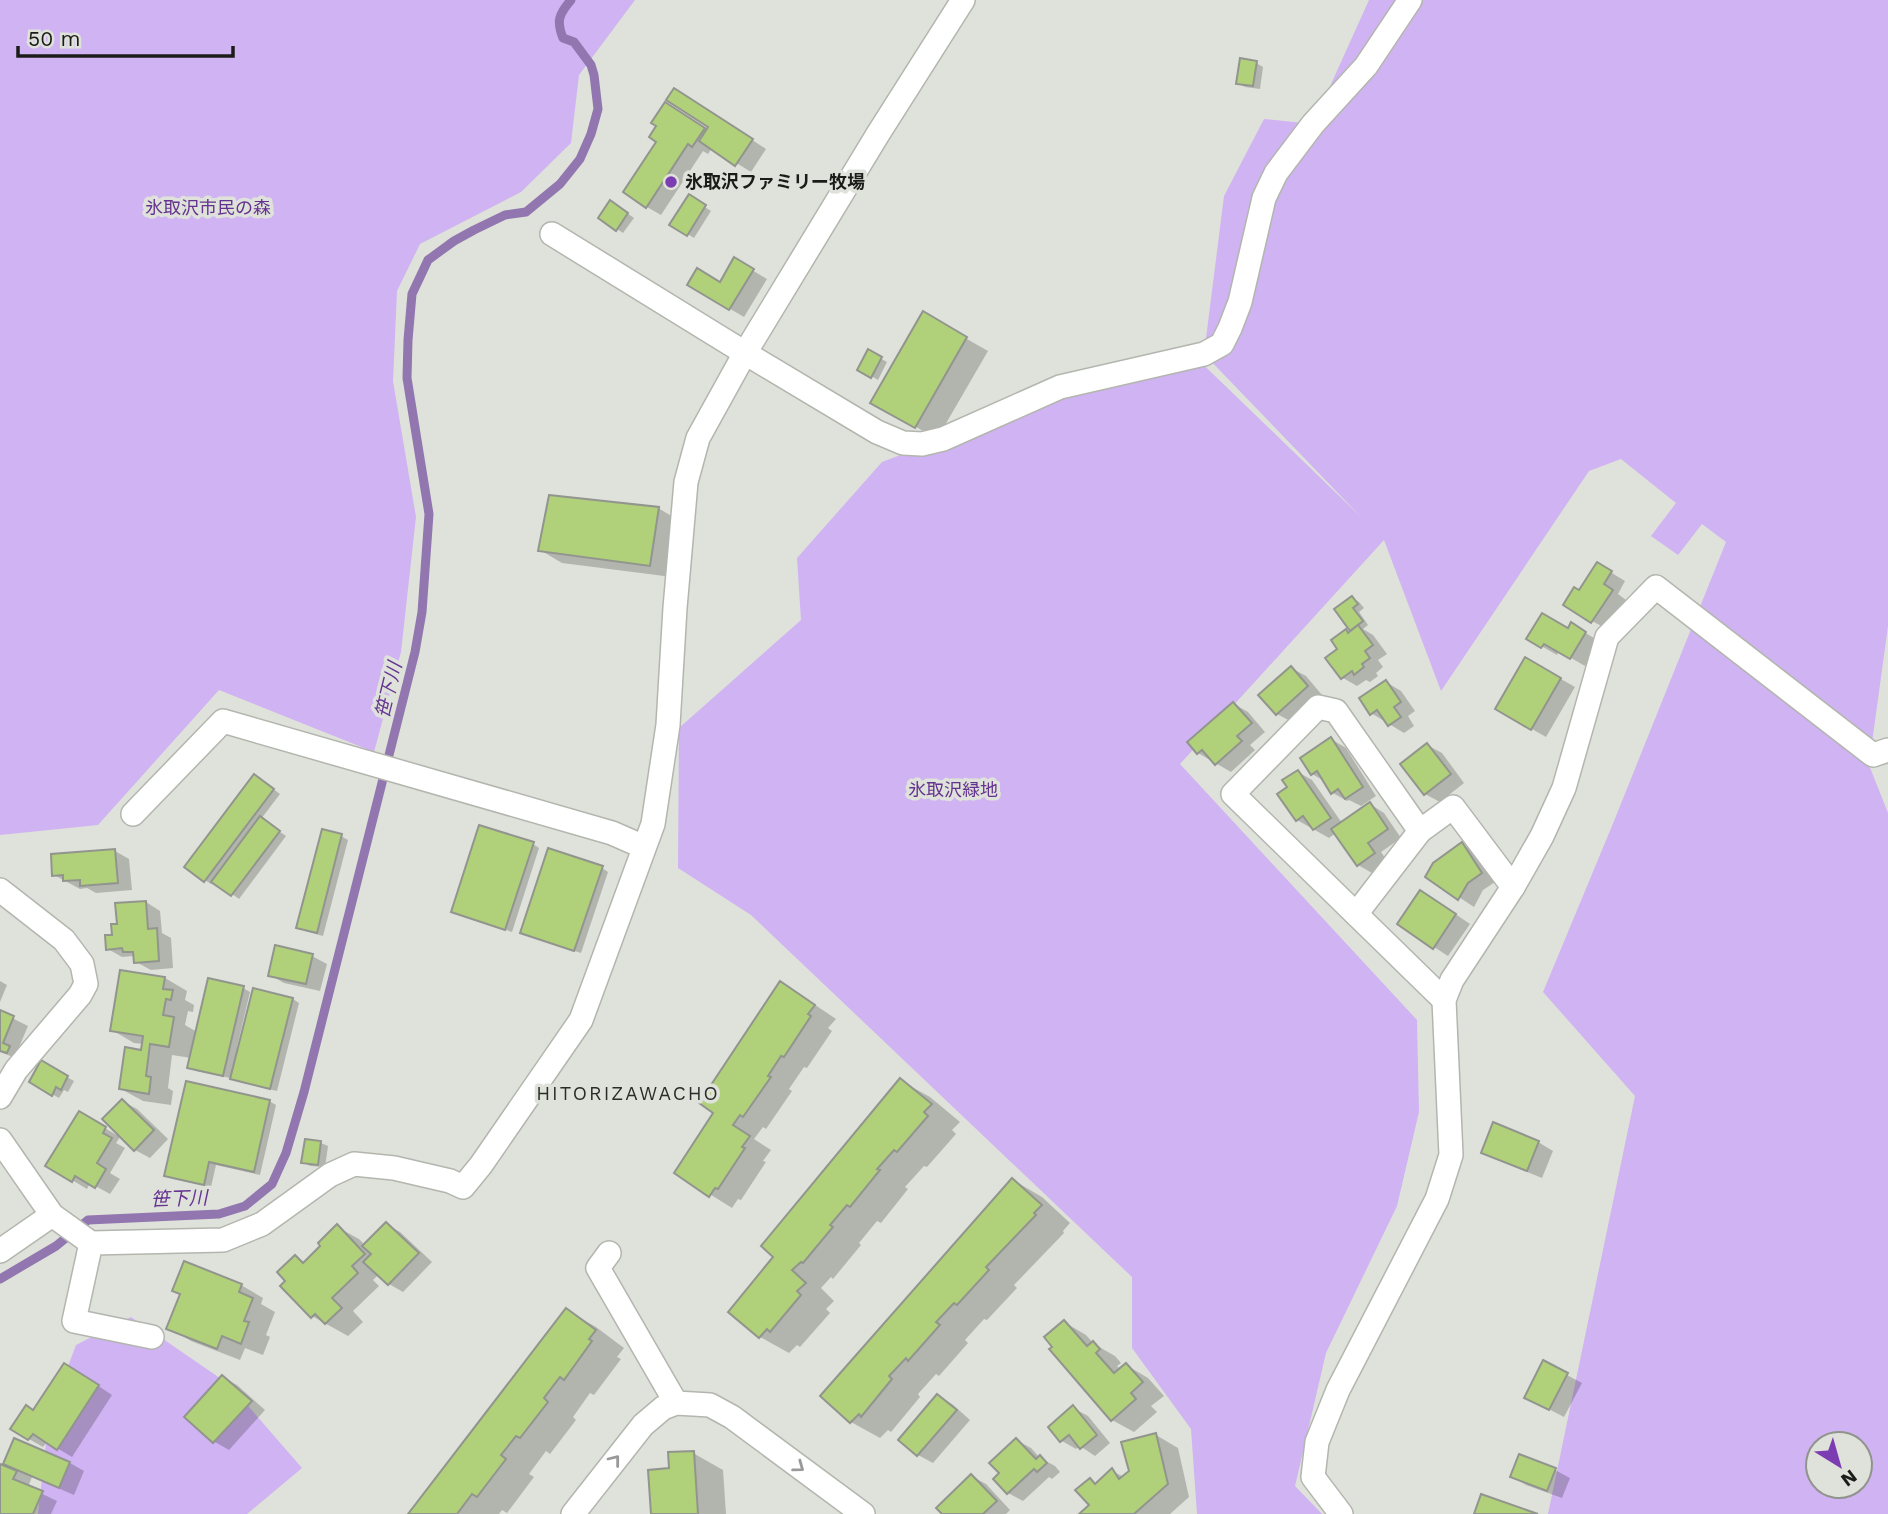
<svg xmlns="http://www.w3.org/2000/svg" width="1888" height="1514" viewBox="0 0 1888 1514" font-family="'Work Sans','Noto Sans JP',sans-serif">
  <style>
    .green { fill: #d0b3f2; fill-rule: evenodd }
    .shadow { fill: #0003 }
    .lines { fill: none; stroke-linecap: round; stroke-linejoin: round }
    .stream { stroke: #9176af; stroke-width: 9 }
    .building { fill: #b0d179; stroke: #92958e; stroke-width: 2 }
    .minor-casing { stroke: #b3b6ae; stroke-width: 26 }
    .minor { stroke: #fff; stroke-width: 23 }
    .oneway { stroke: #989998 }
    .poi-dot { fill: #7c3db2; stroke: #dfe2da; stroke-width: 2.5 }
    .labels { text-anchor: middle; stroke-width: 7; stroke-linejoin: round; paint-order: stroke }
    .poi-label { font-size: 18px; font-weight: bold; fill: #1b1c19; stroke: #dfe2da; text-anchor: start }
    .park-label { font-size: 18px; fill: #64328f; stroke: #dfe2da }
    .water-label { font-size: 19px; font-style: italic; fill: #663492; stroke: #dfe2da }
    .neighbourhood-label { font-size: 19px; letter-spacing: 2px; fill: #2a2d27; stroke: #dfe2da }
  </style>
  <rect width="100%" height="100%" fill="#dfe2da"/>
  <g class="green">
    <polygon points="0,0 635,0 579,75 571,143 521,192 420,244 397,291 393,381 416,517 401,652 374,752 219,690 98,825 0,835"/>
    <path d="M1369,0H1888V626L1869,765L1888,813V1514H1548L1635,1096L1543,992L1612,826L1726,542L1702,524L1678,555L1651,536L1676,503L1621,459L1589,471L1441,691L1384,540L1180,764L1417,1020L1419,1112L1397,1206L1326,1353L1295,1486L1322,1514H1197L1191,1429L1132,1348V1277L751,915L678,868L679,728L801,620L797,558L882,462L1185,347L1361,517L1204,354L1224,196L1264,119L1313,124ZM1818,1444H1860V1486H1818Z"/>
    <polygon points="131,1317 230,1385 302,1468 247,1514 38,1514 49,1417 76,1345"/>
  </g>
  <g class="shadow">
    <polygon points="1256,63 1263,67 1260,89 1245,87 1238,83"/>
    <polygon points="689,98 766,149 751,172 712,148 708,154 703,151 661,215 647,207 680,112 708,131 710,127"/>
    <polygon points="689,197 711,211 694,238 672,224"/>
    <polygon points="617,206 634,218 623,233 617,229"/>
    <polygon points="735,260 767,279 744,317 689,285 720,284"/>
    <polygon points="923,314 988,351 937,439 873,402"/>
    <polygon points="869,352 887,362 878,380 859,369"/>
    <polygon points="658,508 680,521 672,577 562,563 540,550"/>
    <polygon points="1597,564 1625,581 1618,594 1626,600 1607,629 1592,621 1579,592"/>
    <polygon points="1352,598 1359,602 1364,608 1359,612 1368,625 1363,629 1373,635 1387,654 1378,660 1383,667 1376,673 1378,676 1370,682 1366,680 1357,686 1343,678 1340,649 1346,631 1350,634 1353,631 1351,629"/>
    <polygon points="1572,625 1599,641 1585,666 1559,651 1557,655 1529,639 1569,630"/>
    <polygon points="1526,659 1575,687 1546,737 1497,709"/>
    <polygon points="1291,668 1306,676 1322,695 1292,722 1277,714"/>
    <polygon points="1386,682 1401,691 1415,711 1408,716 1414,726 1404,733 1371,713"/>
    <polygon points="1234,704 1248,712 1265,732 1250,745 1255,750 1231,772 1198,753"/>
    <polygon points="1331,739 1346,748 1376,796 1361,806 1349,800 1347,801 1333,793 1326,782 1312,774"/>
    <polygon points="1427,745 1442,753 1464,783 1440,802 1425,794"/>
    <polygon points="1298,772 1312,780 1342,823 1370,804 1384,813 1401,838 1381,852 1388,862 1372,873 1358,865 1336,833 1329,838 1297,820 1289,788"/>
    <polygon points="261,780 280,794 261,819 286,836 239,899 214,881 211,884 205,880"/>
    <polygon points="341,836 348,840 323,936 305,931 298,927"/>
    <polygon points="533,844 539,848 512,932 459,915 453,911"/>
    <polygon points="1462,844 1476,853 1495,882 1483,890 1474,907 1427,876"/>
    <polygon points="115,851 129,859 132,890 96,893 87,888 80,889 54,875"/>
    <polygon points="602,868 608,872 581,953 528,936 522,932"/>
    <polygon points="1435,900 1470,924 1448,956 1434,947"/>
    <polygon points="146,902 160,911 162,933 171,938 173,968 151,970 136,962 133,956 122,957 108,949 119,926"/>
    <polygon points="312,956 327,964 320,991 284,983 270,975"/>
    <polygon points="165,978 187,991 185,1000 194,1005 193,1012 188,1011 185,1025 197,1032 243,988 250,992 237,1047 240,1048 255,990 293,999 299,1003 277,1091 239,1082 230,1076 230,1078 196,1071 189,1067 191,1058 172,1055 168,1088 173,1091 171,1105 143,1101 121,1089 143,1052 144,1044 134,1043 112,1030"/>
    <polygon points="0,981 7,985 0,1002"/>
    <polygon points="802,996 836,1019 828,1028 832,1031 807,1068 804,1067 789,1089 792,1091 766,1129 763,1127 754,1139 771,1150 763,1161 766,1162 741,1200 738,1199 732,1208 676,1173"/>
    <polygon points="0,1012 28,1026 17,1052 21,1060 0,1052"/>
    <polygon points="42,1063 74,1081 68,1092 64,1090 59,1098 31,1082"/>
    <polygon points="901,1081 930,1097 960,1122 952,1130 956,1134 927,1167 924,1166 905,1187 908,1189 881,1223 877,1221 859,1243 861,1245 833,1279 831,1277 821,1288 834,1301 826,1309 830,1313 800,1347 797,1345 789,1353 760,1337 775,1257"/>
    <polygon points="122,1101 137,1109 168,1139 150,1158 135,1150 104,1119"/>
    <polygon points="269,1101 276,1105 260,1175 216,1165 211,1187 173,1179 166,1175"/>
    <polygon points="79,1113 120,1137 116,1143 125,1148 110,1173 120,1179 110,1194 90,1183 87,1189 47,1165"/>
    <polygon points="306,1141 321,1143 328,1146 325,1167 310,1166 303,1162"/>
    <polygon points="1538,1142 1553,1151 1542,1178 1498,1160 1483,1152"/>
    <polygon points="1013,1180 1042,1197 1070,1223 1063,1231 1064,1233 1014,1285 1017,1288 987,1320 984,1319 965,1340 968,1343 939,1376 936,1374 918,1394 920,1397 891,1432 888,1430 880,1438 851,1422"/>
    <polygon points="386,1224 400,1232 432,1262 403,1292 389,1284 379,1274 373,1280 379,1286 353,1311 363,1322 348,1336 312,1316 288,1281 296,1257 306,1263 337,1227 359,1239 365,1245"/>
    <polygon points="241,1285 263,1298 261,1304 275,1312 266,1335 270,1337 263,1355 245,1348 240,1360 191,1341 169,1328"/>
    <polygon points="566,1310 596,1327 624,1348 617,1357 621,1359 594,1395 590,1393 573,1417 576,1420 550,1454 546,1451 529,1474 534,1477 507,1513 502,1510 499,1514 410,1514"/>
    <polygon points="1064,1322 1086,1335 1094,1344 1115,1356 1121,1363 1117,1366 1121,1370 1126,1365 1148,1378 1164,1396 1151,1406 1157,1412 1134,1432 1112,1420"/>
    <polygon points="1544,1363 1582,1383 1564,1417 1541,1405"/>
    <polygon points="79,1373 112,1395 72,1457 47,1442 43,1447 29,1439 34,1412"/>
    <polygon points="222,1377 237,1385 265,1410 229,1450 215,1442 186,1417"/>
    <polygon points="938,1396 952,1404 970,1420 933,1463 918,1455 900,1440"/>
    <polygon points="1073,1408 1088,1416 1110,1443 1095,1456 1080,1446 1076,1449 1062,1441 1050,1427"/>
    <polygon points="1156,1435 1178,1448 1189,1497 1170,1514 1081,1514 1092,1506 1090,1480 1097,1484 1112,1471 1124,1477 1131,1472"/>
    <polygon points="15,1440 70,1463 84,1471 74,1495 32,1477 28,1487 57,1501 51,1514 0,1514 0,1466 3,1467"/>
    <polygon points="1016,1440 1031,1448 1040,1458 1055,1466 1060,1472 1052,1479 1049,1477 1023,1501 1008,1493 995,1479 1001,1473"/>
    <polygon points="693,1453 723,1470 726,1514 653,1514 670,1470"/>
    <polygon points="1555,1470 1570,1478 1562,1498 1526,1485 1512,1476"/>
    <polygon points="971,1476 986,1484 1010,1510 1006,1514 944,1514"/>
  </g>
  <g class="lines">
    <path class="stream" d="M0,1279L56,1246L88,1220L219,1214L245,1206L272,1184L286,1153L304,1092L415,652L422,612L429,514L407,378L408,340L412,294L428,260L454,241L474,230L505,215L526,212L560,184L580,159L591,134L598,109L594,75L591,65L574,42L563,38C556,21 559,14 571,0"/>
  </g>
  <g class="building">
    <polygon points="1240,58 1257,61 1253,86 1236,84"/>
    <polygon points="674,88 753,139 735,166 699,141 708,127 666,100"/>
    <polygon points="665,102 705,128 692,147 688,144 646,208 623,192 656,142 649,137 656,126 651,123"/>
    <polygon points="689,194 706,205 687,236 669,225"/>
    <polygon points="610,200 628,213 616,231 598,218"/>
    <polygon points="734,257 754,269 729,310 687,285 697,268 720,282"/>
    <polygon points="923,311 967,337 915,428 870,403"/>
    <polygon points="868,349 882,357 871,378 857,370"/>
    <polygon points="549,495 659,507 650,566 538,551"/>
    <polygon points="1597,562 1612,571 1604,584 1613,590 1591,623 1563,605 1574,587 1579,590"/>
    <polygon points="1352,596 1358,604 1353,608 1363,621 1350,631 1334,609"/>
    <polygon points="1542,613 1568,628 1571,622 1586,632 1570,659 1544,644 1541,648 1526,639"/>
    <polygon points="1358,625 1373,645 1365,651 1370,658 1362,664 1364,667 1354,675 1352,671 1341,679 1325,658 1337,649 1331,640 1346,629 1348,633"/>
    <polygon points="1525,657 1561,678 1531,730 1495,709"/>
    <polygon points="1291,666 1308,686 1276,715 1258,695"/>
    <polygon points="1386,680 1401,702 1394,707 1401,717 1388,726 1377,710 1370,715 1359,698"/>
    <polygon points="1233,702 1252,723 1237,736 1242,741 1215,765 1202,750 1197,754 1187,742"/>
    <polygon points="1331,737 1363,787 1345,799 1338,789 1331,794 1317,771 1311,775 1300,758"/>
    <polygon points="1427,743 1451,774 1424,795 1400,764"/>
    <polygon points="1298,770 1331,818 1313,830 1303,816 1296,821 1277,794 1287,787 1282,780"/>
    <polygon points="254,774 274,789 204,882 184,867"/>
    <polygon points="1370,802 1388,829 1368,843 1375,853 1357,866 1331,829"/>
    <polygon points="260,816 280,831 231,896 211,882"/>
    <polygon points="479,825 534,842 505,930 451,912"/>
    <polygon points="322,829 342,834 317,933 296,928"/>
    <polygon points="1462,842 1482,873 1468,883 1458,900 1425,877 1433,863"/>
    <polygon points="548,848 603,866 574,951 520,933"/>
    <polygon points="115,849 118,883 80,886 80,880 63,881 63,875 52,876 51,854"/>
    <polygon points="1420,890 1456,914 1433,949 1397,924"/>
    <polygon points="146,901 148,929 157,928 159,961 134,963 133,952 123,952 122,948 106,950 105,935 112,935 111,924 117,924 115,903"/>
    <polygon points="275,945 313,954 306,984 268,976"/>
    <polygon points="120,970 165,977 163,989 173,990 171,1000 166,999 163,1015 174,1017 169,1047 150,1044 146,1076 151,1077 149,1094 119,1089 125,1047 141,1050 143,1036 110,1031"/>
    <polygon points="208,978 244,986 223,1076 187,1068"/>
    <polygon points="780,981 815,1005 808,1014 811,1016 784,1057 781,1056 768,1076 771,1077 743,1117 740,1115 733,1125 750,1136 742,1147 745,1148 718,1189 715,1188 709,1197 674,1173 713,1113 699,1103"/>
    <polygon points="253,988 293,998 270,1089 230,1079"/>
    <polygon points="0,1010 14,1016 3,1043 10,1046 7,1053 0,1051"/>
    <polygon points="41,1060 68,1076 61,1090 56,1087 52,1096 29,1082"/>
    <polygon points="900,1078 932,1104 924,1112 928,1116 897,1152 894,1150 877,1169 880,1170 850,1207 847,1205 830,1225 833,1227 803,1263 801,1262 792,1270 806,1283 797,1291 801,1295 770,1332 767,1329 759,1338 728,1312 773,1257 761,1246"/>
    <polygon points="186,1081 270,1100 254,1172 209,1162 204,1185 164,1176"/>
    <polygon points="122,1099 154,1130 134,1151 102,1119"/>
    <polygon points="79,1111 106,1127 103,1133 112,1138 97,1163 106,1169 95,1188 75,1176 72,1182 45,1166"/>
    <polygon points="1493,1122 1539,1141 1527,1171 1481,1153"/>
    <polygon points="305,1139 321,1141 318,1165 301,1163"/>
    <polygon points="1012,1178 1042,1205 1034,1213 1036,1215 986,1267 989,1270 957,1305 954,1303 936,1322 940,1325 908,1361 906,1358 889,1376 892,1379 861,1417 859,1414 850,1423 820,1396"/>
    <polygon points="386,1222 419,1253 388,1285 363,1262 371,1254 362,1246"/>
    <polygon points="337,1224 365,1254 352,1266 358,1273 332,1298 342,1308 325,1324 315,1314 311,1318 280,1286 285,1281 277,1272 295,1255 303,1263 320,1246 318,1243"/>
    <polygon points="184,1261 242,1284 239,1292 253,1298 244,1321 249,1322 241,1344 222,1336 217,1349 166,1329 180,1294 172,1291"/>
    <polygon points="566,1308 596,1330 589,1339 592,1341 564,1380 560,1377 544,1398 548,1402 520,1438 516,1436 501,1455 506,1459 477,1497 472,1494 457,1514 408,1514"/>
    <polygon points="1064,1320 1087,1346 1093,1341 1100,1349 1096,1353 1114,1373 1126,1363 1143,1382 1131,1393 1136,1399 1111,1421 1049,1349 1052,1347 1044,1337"/>
    <polygon points="1543,1360 1568,1373 1549,1410 1524,1398"/>
    <polygon points="64,1363 99,1385 57,1450 33,1434 28,1440 10,1429 26,1405 33,1410"/>
    <polygon points="222,1375 252,1401 213,1443 184,1417"/>
    <polygon points="937,1394 957,1410 917,1456 898,1440"/>
    <polygon points="1073,1405 1097,1435 1080,1449 1069,1435 1060,1442 1048,1427"/>
    <polygon points="1156,1433 1168,1484 1134,1514 1079,1514 1089,1505 1075,1490 1090,1478 1095,1484 1112,1468 1119,1479 1129,1471 1121,1442"/>
    <polygon points="14,1438 70,1462 59,1488 3,1464"/>
    <polygon points="1016,1438 1036,1459 1040,1455 1047,1463 1037,1472 1034,1469 1007,1494 993,1479 999,1473 989,1463"/>
    <polygon points="694,1451 698,1514 651,1514 648,1470 669,1468 668,1452"/>
    <polygon points="1519,1454 1556,1468 1547,1491 1510,1477"/>
    <polygon points="0,1464 17,1471 13,1479 43,1491 33,1514 0,1514"/>
    <polygon points="971,1474 997,1501 983,1514 942,1514 936,1508"/>
    <polygon points="1481,1494 1538,1514 1474,1514"/>
  </g>
  <g class="lines">
    <defs>
      <g id="minor">
        <polyline points="552,234 745,353 877,432 903,443 922,444 943,439 1060,387 1204,354 1222,344 1230,328 1240,302 1264,198 1276,173 1313,124 1366,66 1410,0"/>
        <polyline points="133,814 223,721 612,833 644,847"/>
        <polyline points="1420,831 1336,711 1318,707 1233,794 1444,1000"/>
        <polyline points="0,890 64,940 82,964 86,984 80,995 16,1070 0,1097"/>
        <polyline points="1356,914 1420,831 1453,807 1513,887"/>
        <polyline points="0,1140 52,1215 91,1243 223,1240 262,1224 330,1175 354,1164 394,1168 450,1181 463,1187 481,1165 581,1020 653,824 668,725 675,608 686,482 698,438 745,353 878,134 963,0"/>
        <polyline points="91,1243 74,1321 152,1337"/>
        <polyline points="0,1251 52,1215"/>
        <polyline points="609,1253 598,1268 676,1403"/>
        <polyline points="573,1514 643,1425 663,1408 676,1403 710,1405 732,1417 863,1514"/>
        <polyline points="1341,1514 1313,1477 1317,1442 1338,1390 1437,1199 1451,1155 1444,1000 1452,980 1513,887 1542,836 1564,788 1607,637 1656,587 1873,755 1888,750"/>
      </g>
    </defs>
    <use href="#minor" class="minor-casing"/>
    <use href="#minor" class="minor"/>
  </g>
  <defs><path id="oneway-chevron" d="M-2-3.5L2.5 0L-2 3.5" fill="none" stroke-width="1.6" stroke-linecap="round" stroke-linejoin="round" transform="scale(1.75)"/></defs>
  <g class="oneway">
    <use href="#oneway-chevron" transform="translate(615 1460) rotate(-52)"/>
    <use href="#oneway-chevron" transform="translate(799 1467) rotate(36)"/>
  </g>
  <circle class="poi-dot" cx="671" cy="182" r="7"/>
  <g class="labels">
    <g class="poi-label">
      <text x="685" y="188">氷取沢ファミリー牧場</text>
    </g>
    <g class="park-label">
      <text x="208" y="214">氷取沢市民の森</text>
      <text x="953" y="796">氷取沢緑地</text>
    </g>
    <g class="water-label">
      <text transform="translate(388 690) rotate(-76)" y="7">笹下川</text>
      <text transform="translate(179 1198) rotate(-2)" y="7">笹下川</text>
    </g>
    <g class="neighbourhood-label">
      <text x="628" y="1100">HITORIZAWACHO</text>
    </g>
  </g>
  <g transform="translate(1839 1465) rotate(143)"><circle r="33" fill="#dfe2da" stroke="#91938d" stroke-width="2"/>
  <path d="M0-5L12 26L0 18L-12 26Z" fill="#7c3db2"/>
  <text y="-10" font-size="19" font-weight="bold" text-anchor="middle" fill="#1b1c19">N</text>
  </g>
  <path d="M18 46v10h215v-10" fill="none" stroke="#1b1c19" stroke-width="3.5"/>
  <text x="28" y="46" font-size="21" fill="#1b1c19" stroke="#dfe2da" stroke-width="5" paint-order="stroke">50 m</text>
</svg>
